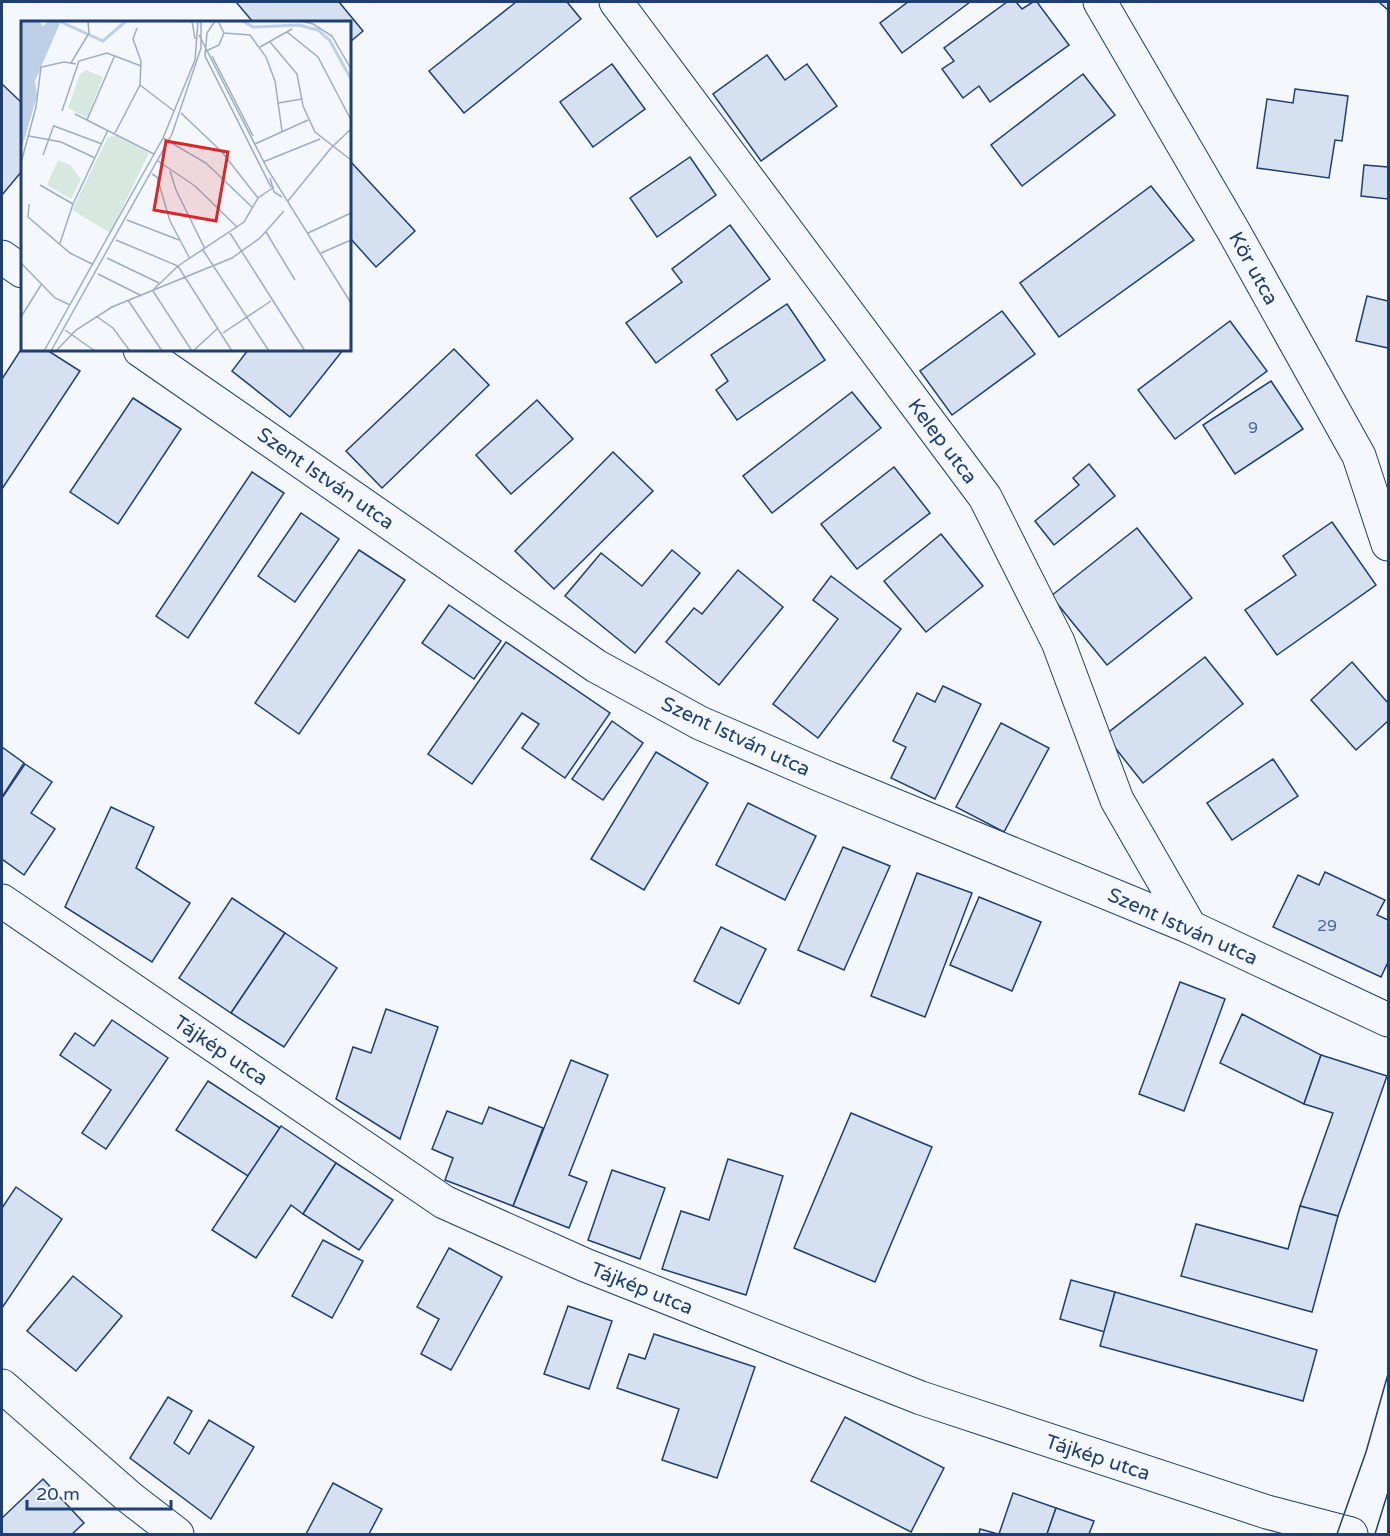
<svg xmlns="http://www.w3.org/2000/svg" width="1390" height="1536" viewBox="0 0 1390 1536" font-family="'Varela Round',sans-serif">
  <style>
    .building { fill: #d5e0f0; stroke: #1d3f73; stroke-width: 1.5 }
    .lines { fill: none; stroke-linecap: round; stroke-linejoin: round }
    .minor-casing { stroke: #1d3f73; stroke-width: 35 }
    .tertiary-casing { stroke: #1d3f73; stroke-width: 35 }
    .minor { stroke: #f4f7fb; stroke-width: 33 }
    .tertiary { stroke: #f4f7fb; stroke-width: 33 }
    .tram { stroke: #1d3f73; stroke-width: 1.5 }
    .labels { text-anchor: middle; stroke-width: 4.5; stroke-linejoin: round; paint-order: stroke }
    .number-label { font-size: 16px; fill: #4b6792 }
    .street-label { font-size: 20px; fill: #1d3f73; stroke: #f4f7fb }
    .inset-river { fill: none; stroke: #bed0e5; stroke-width: 3 }
    .inset-road { fill: none; stroke: #9eadc5; stroke-width: 1.5 }
    .view { fill: #d62828; fill-opacity: 0.15; stroke: #d62828; stroke-width: 3 }
    .inset-edge { fill: none; stroke: #1d3f73; stroke-width: 3 }
  </style>
  <rect width="100%" height="100%" fill="#f4f7fb"/>
  <g class="building">
    <polygon points="236,2 339,2 363,31 350,42 350,22 253,22"/>
    <polygon points="516,2 567,2 581,19 464,113 429,71"/>
    <polygon points="908,2 970,2 902,53 880,23"/>
    <polygon points="1007,2 1016,2 1022,9 1033,2 1037,2 1069,45 990,102 979,86 963,98 942,69 954,61 944,48"/>
    <polygon points="1379,2 1388,2 1388,10"/>
    <polygon points="767,55 785,80 807,64 837,106 761,161 713,94"/>
    <polygon points="612,64 645,109 593,147 560,102"/>
    <polygon points="1083,74 1115,115 1022,186 991,145"/>
    <polygon points="2,84 22,103 22,171 2,195"/>
    <polygon points="1295,89 1348,96 1342,141 1335,140 1329,178 1257,168 1267,99 1293,103"/>
    <polygon points="690,157 716,195 657,237 630,198"/>
    <polygon points="350,161 415,231 376,267 350,238"/>
    <polygon points="1364,165 1388,167 1388,199 1361,196"/>
    <polygon points="1151,186 1194,240 1059,337 1020,283"/>
    <polygon points="730,225 770,279 656,363 626,323 682,282 672,269"/>
    <polygon points="1367,296 1388,301 1388,348 1356,341"/>
    <polygon points="787,304 825,360 737,420 716,390 728,381 711,355"/>
    <polygon points="1002,311 1035,354 952,415 920,371"/>
    <polygon points="1230,321 1267,371 1175,439 1138,390"/>
    <polygon points="22,348 22,350 47,350 80,371 2,489 2,379"/>
    <polygon points="454,349 489,385 382,488 346,451"/>
    <polygon points="248,350 266,351 267,350 343,350 290,417 232,371"/>
    <polygon points="1271,381 1303,429 1235,474 1203,425"/>
    <polygon points="852,392 881,428 772,513 743,476"/>
    <polygon points="133,398 181,429 118,524 70,492"/>
    <polygon points="537,400 573,439 511,494 476,455"/>
    <polygon points="613,452 653,491 554,589 515,551"/>
    <polygon points="1089,464 1115,496 1054,545 1035,521 1079,485 1073,478"/>
    <polygon points="894,467 930,513 857,569 821,524"/>
    <polygon points="252,472 284,493 188,638 156,616"/>
    <polygon points="301,513 339,539 295,602 258,576"/>
    <polygon points="1332,522 1376,585 1277,655 1245,610 1296,575 1283,556"/>
    <polygon points="1137,528 1192,598 1107,665 1051,596"/>
    <polygon points="941,534 983,586 926,632 884,581"/>
    <polygon points="359,550 405,580 299,734 255,703"/>
    <polygon points="672,550 700,573 635,653 565,596 601,553 642,586"/>
    <polygon points="738,570 783,607 719,685 666,642 694,608 702,614"/>
    <polygon points="831,576 901,629 818,738 773,704 838,619 813,600"/>
    <polygon points="449,605 501,641 474,679 422,643"/>
    <polygon points="506,642 610,713 565,778 522,748 539,724 522,713 472,784 428,754"/>
    <polygon points="1205,657 1243,704 1143,783 1105,735"/>
    <polygon points="1352,662 1388,703 1388,721 1356,750 1311,700"/>
    <polygon points="943,686 981,704 935,799 891,778 906,747 893,741 917,693 935,702"/>
    <polygon points="612,721 643,743 603,800 572,779"/>
    <polygon points="1001,723 1049,748 1004,832 956,807"/>
    <polygon points="2,747 24,763 2,797"/>
    <polygon points="656,752 708,783 644,890 591,859"/>
    <polygon points="1273,759 1298,796 1232,840 1207,803"/>
    <polygon points="25,764 52,782 31,813 55,829 24,875 2,859 2,798"/>
    <polygon points="748,803 816,836 785,900 716,865"/>
    <polygon points="111,807 154,827 136,868 190,903 152,962 65,907"/>
    <polygon points="843,847 890,866 844,970 798,950"/>
    <polygon points="1325,872 1385,900 1377,915 1388,920 1388,962 1381,977 1273,927 1298,875 1319,885"/>
    <polygon points="917,873 972,893 925,1017 871,996"/>
    <polygon points="979,897 1041,922 1012,991 950,965"/>
    <polygon points="232,898 285,933 231,1013 179,978"/>
    <polygon points="721,927 766,949 739,1004 694,981"/>
    <polygon points="285,933 337,968 284,1047 231,1013"/>
    <polygon points="1180,982 1225,999 1184,1111 1139,1094"/>
    <polygon points="386,1009 438,1027 400,1139 336,1099 353,1047 371,1053"/>
    <polygon points="1242,1014 1321,1055 1304,1104 1220,1063"/>
    <polygon points="112,1020 168,1058 106,1149 82,1133 111,1090 60,1055 75,1033 94,1046"/>
    <polygon points="1321,1055 1387,1076 1338,1216 1300,1206 1333,1113 1304,1104"/>
    <polygon points="571,1060 608,1075 569,1175 587,1182 569,1228 513,1206"/>
    <polygon points="208,1081 280,1128 248,1176 176,1130"/>
    <polygon points="489,1107 543,1128 513,1206 445,1180 453,1158 432,1149 447,1111 482,1124"/>
    <polygon points="851,1113 932,1147 875,1282 794,1248"/>
    <polygon points="281,1126 336,1163 303,1214 291,1205 256,1258 212,1230"/>
    <polygon points="728,1159 783,1176 746,1295 662,1269 681,1211 709,1220"/>
    <polygon points="336,1163 393,1200 359,1250 303,1214"/>
    <polygon points="612,1170 665,1188 640,1259 588,1240"/>
    <polygon points="16,1187 62,1219 2,1308 2,1208"/>
    <polygon points="1300,1206 1338,1216 1312,1312 1181,1276 1196,1224 1288,1249"/>
    <polygon points="323,1240 363,1261 332,1318 292,1296"/>
    <polygon points="449,1248 502,1277 451,1370 421,1354 439,1319 417,1307"/>
    <polygon points="73,1276 122,1316 76,1371 27,1331"/>
    <polygon points="1071,1280 1115,1292 1105,1332 1060,1319"/>
    <polygon points="1115,1292 1317,1350 1303,1401 1100,1346"/>
    <polygon points="568,1306 612,1321 589,1389 544,1374"/>
    <polygon points="654,1334 755,1367 717,1478 662,1460 679,1409 617,1388 629,1354 645,1359"/>
    <polygon points="168,1397 192,1411 174,1443 189,1454 209,1420 254,1447 211,1519 130,1458"/>
    <polygon points="845,1417 944,1468 911,1532 811,1481"/>
    <polygon points="43,1479 84,1523 72,1534 2,1534 2,1518"/>
    <polygon points="333,1483 382,1509 369,1534 306,1534"/>
    <polygon points="1013,1493 1056,1508 1047,1534 999,1534"/>
    <polygon points="1056,1508 1094,1521 1089,1534 1047,1534"/>
    <polygon points="980,1529 998,1534 979,1534"/>
  </g>
  <g class="lines">
    <defs>
      <g id="minor">
        <polyline points="616,2 985,497 1058,642 1117,800 1190,927"/>
        <polyline points="1100,2 1234,232 1359,456 1388,544"/>
        <polyline points="2,257 22,271"/>
        <polyline points="140,350 596,666 700,723 823,776 1190,927 1388,1020"/>
        <polyline points="2,1386 129,1497 177,1534"/>
      </g>
      <polyline id="tertiary" points="2,901 444,1202 585,1265 921,1398 1267,1512 1351,1534"/>
    </defs>
    <use href="#minor" class="minor-casing"/>
    <use href="#tertiary" class="tertiary-casing"/>
    <use href="#minor" class="minor"/>
    <use href="#tertiary" class="tertiary"/>
    <g class="tram">
      <polyline points="1337,1534 1366,1452 1388,1374"/>
      <polyline points="1375,1534 1388,1492"/>
    </g>
  </g>
  <g class="labels">
    <g class="number-label">
      <text x="1253" y="433">9</text>
      <text x="1327" y="931">29</text>
    </g>
    <g class="street-label">
      <text transform="translate(1254 268) rotate(61)" y="7">Kör utca</text>
      <text transform="translate(943 441) rotate(53)" y="7">Kelep utca</text>
      <text transform="translate(326 478) rotate(35)" y="7">Szent István utca</text>
      <text transform="translate(736 736) rotate(25)" y="7">Szent István utca</text>
      <text transform="translate(1183 926) rotate(24)" y="7">Szent István utca</text>
      <text transform="translate(221 1050) rotate(34)" y="7">Tájkép utca</text>
      <text transform="translate(642 1288) rotate(22)" y="7">Tájkép utca</text>
      <text transform="translate(1098 1457) rotate(18)" y="7">Tájkép utca</text>
    </g>
  </g>
  <g transform="translate(21 21)">
    <rect width="330" height="330" fill="#f4f7fb"/>
    <path d="M65,49L82,56L66,97L47,87L59,53ZM95,115L128,132L89,212L51,189L87,116ZM37,139L49,144L60,158L50,178L26,164Z" fill="#d7e8df"/>
    <path d="M0,0H18L22,5L28,0H40L14,60L16,75L0,130Z" fill="#bed0e5"/>
    <path class="inset-river" d="M222,0L232,6L278,4L297,9L309,20L330,58M40,1L82,20L105,0"/>
    <path class="inset-road" d="M194,0L186,12L184,35L250,166M197,0L203,12L229,14L245,36L254,60L261,110M280,0L292,3L311,15L330,48M266,11L297,36L330,99M178,14L247,149L330,282M174,18L171,0H177M249,21L276,53L282,85L294,111L330,139M239,26L271,8M185,30L198,24L203,12M191,35L232,115M50,42L68,12L67,0M119,64L153,90M257,82L281,78M41,90L58,40L86,32L120,45M160,92L201,131L237,177M54,93L133,133M66,99L94,34M33,105L81,123M94,112L119,64L120,40L112,18L116,7M8,115L40,121L74,137M142,117L185,142L231,186M234,123L287,99M22,134L33,104M137,140L174,165L216,206M242,141L299,118M0,142L15,86L20,46L43,41L55,43M149,150L155,169L184,228M131,153L136,156L149,200L169,238M249,157L253,171L261,176M19,164L52,183M267,180L310,127L330,108M8,183L7,196L49,232L71,243M106,199L158,219M245,211L274,259M209,212L284,330M287,212L330,192M95,219L157,245L211,330M39,222L52,183L87,109M182,229L248,330M300,232L330,219M86,237L138,262M0,242L34,277L49,284M77,253L121,275M133,268L157,245L223,201L237,177L253,166M132,270L171,330M107,279L141,330M75,295L92,307L109,330M0,296L20,264M44,309L74,330M202,312L250,280M23,330L142,117L174,39L177,0M30,330L151,113L180,27V0M35,330L55,309L91,286L211,237L239,217L263,190M172,330L197,307"/>
    <path class="view" d="M145,120L207,131L195,200L133,189Z"/>
    <rect width="330" height="330" class="inset-edge"/>
  </g>
  <rect width="1390" height="1536" fill="none" stroke="#1d3f73" stroke-width="6"/>
  <path d="M27 1500v9h144v-9" fill="none" stroke="#1d3f73" stroke-width="3"/>
  <text x="36" y="1500" font-size="18" fill="#1d3f73" stroke="#f4f7fb" stroke-width="4.5" paint-order="stroke">20 m</text>
</svg>
